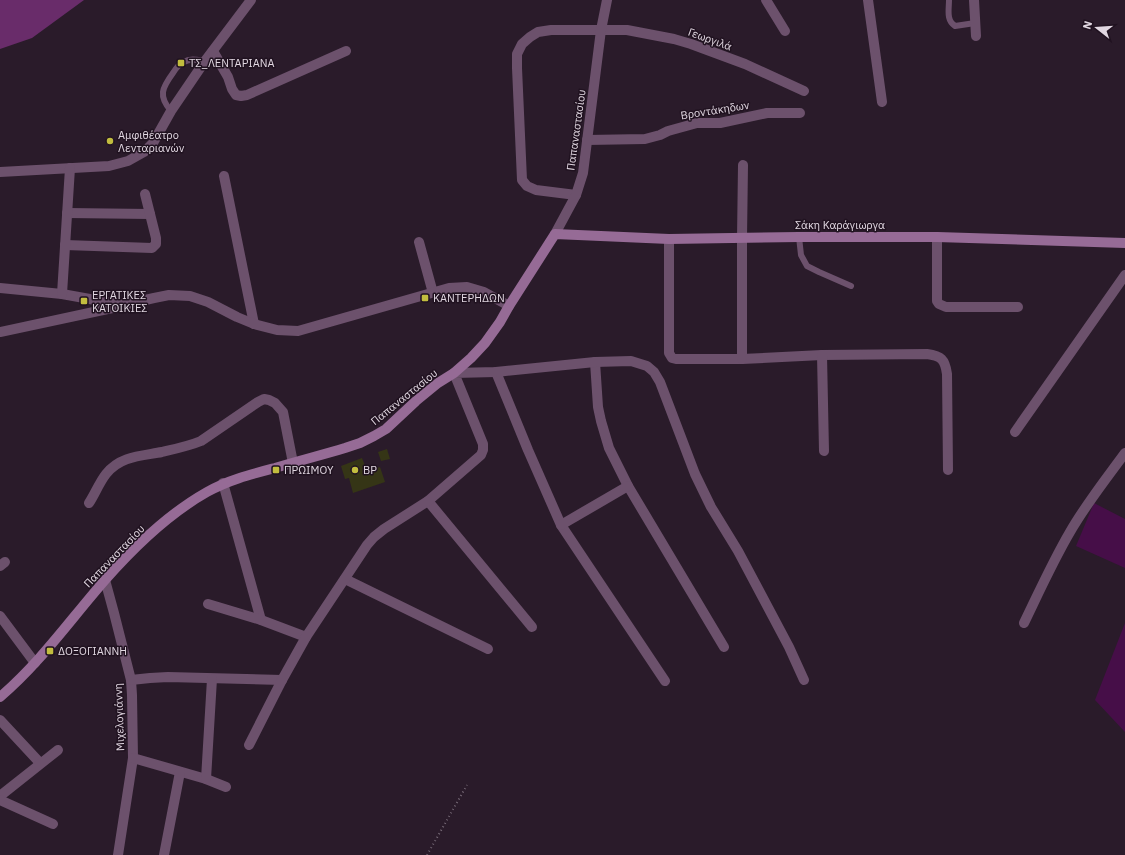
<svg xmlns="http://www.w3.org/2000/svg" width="1125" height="855" viewBox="0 0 1125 855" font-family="'IBM Plex Sans',sans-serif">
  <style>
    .green { fill: #460e48 }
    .forest { fill: #692c6a }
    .building { fill: #353516 }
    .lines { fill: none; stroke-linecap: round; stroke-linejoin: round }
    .path { stroke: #756875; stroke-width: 2; stroke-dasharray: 1 3; stroke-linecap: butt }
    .lane { stroke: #6c516c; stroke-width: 6 }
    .street { stroke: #6c516c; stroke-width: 10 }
    .secondary { stroke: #966b96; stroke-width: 10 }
    .poi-dot { fill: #c2bd3f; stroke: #201220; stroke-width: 1.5 }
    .labels { text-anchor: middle; stroke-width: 3; stroke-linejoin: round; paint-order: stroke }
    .street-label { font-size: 11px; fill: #e1d7e1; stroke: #201220 }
    .poi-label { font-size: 11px; fill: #e1d7e1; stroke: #201220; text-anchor: start }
  </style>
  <rect width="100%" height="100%" fill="#2a1b2a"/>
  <g class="green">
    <polygon points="1094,503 1125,519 1125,568 1076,546"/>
    <polygon points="1125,623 1125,732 1095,700"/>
  </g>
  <polygon class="forest" points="0,0 84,0 32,38 0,49"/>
  <g class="building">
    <polygon points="387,449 390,459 381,461 378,452"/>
    <polygon points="362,458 367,471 380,467 385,482 353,493 349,478 345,479 341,466"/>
  </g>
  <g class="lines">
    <polyline class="path" points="427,855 467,785"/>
    <g class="lane">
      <path d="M949,0C949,10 946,20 955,26L975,23"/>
      <path d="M171,111C158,96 162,88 173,73C176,68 179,64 184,62C190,58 198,60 205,61"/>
      <polyline points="799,237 801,255 807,266 819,272 851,286"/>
    </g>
    <g class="street">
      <polyline points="766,0 785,31"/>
      <polyline points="868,0 882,102"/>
      <polyline points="974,0 976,36"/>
      <polyline points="213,51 228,77 232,89 236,95 241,96 247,95 346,51"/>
      <polyline points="587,140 645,139 660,135 668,131 697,123 720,123 767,113 800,113"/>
      <polyline points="0,172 109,166 128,161 144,152 153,143 171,111 205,61 251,0"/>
      <polyline points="224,176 254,324"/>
      <polyline points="576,195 536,190 527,186 522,180 517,68 517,54 522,44 530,37 538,32 551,30 627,30 674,39 691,44 745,64 804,91"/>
      <polyline points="67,213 150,214"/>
      <polyline points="555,234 576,195 583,173 601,30 607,0"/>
      <polyline points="937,237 937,301 939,304 946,307 1018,307"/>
      <path d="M669,239V353L672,358L676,359H742L822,355L927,354C941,356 945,359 947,374L948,470"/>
      <polyline points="419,242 433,293"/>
      <polyline points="65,245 152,248 156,244 156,238 145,194"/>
      <polyline points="0,288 62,294 123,305 154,298 169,295 190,296 208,302 237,317 254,324 277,330 298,331 449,288 467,287 484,292 509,306"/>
      <polyline points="62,294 70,168"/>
      <polyline points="0,332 117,307"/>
      <polyline points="822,355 824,451"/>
      <polyline points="742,359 742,238 743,165"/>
      <polyline points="595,362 598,407 601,421 609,448 628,486 724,647"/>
      <polyline points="496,372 528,450 561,525 665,681"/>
      <polyline points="1015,432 1125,275"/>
      <polyline points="223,483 261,620"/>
      <polyline points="428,501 532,627"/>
      <path d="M89,503C95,494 99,483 106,474C120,456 141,456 162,452C175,449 189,446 201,441L258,402L264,399L269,400L275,403L283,412L293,463"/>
      <polyline points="561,525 628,486"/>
      <polyline points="0,566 5,562"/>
      <polyline points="345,579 488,649"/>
      <polyline points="105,580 114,613 131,680 132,695 133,758 118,855"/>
      <polyline points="208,604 261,620 306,637"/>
      <polyline points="0,616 35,663"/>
      <path d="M1024,623C1039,592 1053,561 1070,532C1086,504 1106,479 1125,453"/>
      <polyline points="131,680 150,678 168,677 282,680"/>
      <polyline points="0,720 40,763"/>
      <polyline points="249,745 282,680 306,637 367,545 374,537 384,529 428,501 481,455 483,450 483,444 454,373 496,372 595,362 631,361 647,366 654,372 660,382 695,474 711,507 738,551 789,647 804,680"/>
      <polyline points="133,758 206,779 226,787"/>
      <polyline points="206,779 212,679"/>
      <polyline points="0,796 58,750"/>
      <polyline points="0,800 53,824"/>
      <polyline points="164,855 180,772"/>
    </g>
    <path class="secondary" d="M0,697C40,663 70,620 105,580C134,547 168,514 207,492C228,480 252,474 275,468C298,461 322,455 345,448L360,443L374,436L386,429L416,401L438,383L454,373L471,358L485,343L500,322L509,306L555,234L669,239L799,237H937L1125,243"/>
  </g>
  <g class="poi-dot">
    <rect x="177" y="59" width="8" height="8" rx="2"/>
    <circle cx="110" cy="141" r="4"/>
    <rect x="421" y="294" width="8" height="8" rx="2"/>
    <rect x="80" y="297" width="8" height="8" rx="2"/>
    <rect x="272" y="466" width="8" height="8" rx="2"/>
    <circle cx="355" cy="470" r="4"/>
    <rect x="46" y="647" width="8" height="8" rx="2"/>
  </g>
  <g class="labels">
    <g class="street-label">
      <text transform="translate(710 39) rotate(20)" y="4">Γεωργιλά</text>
      <text transform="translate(715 110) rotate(-9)" y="4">Βροντάκηδων</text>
      <text transform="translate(576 130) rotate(-82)" y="4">Παπαναστασίου</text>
      <text x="840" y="229">Σάκη Καράγιωργα</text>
      <text transform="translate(404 397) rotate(-39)" y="4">Παπαναστασίου</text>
      <text transform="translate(114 556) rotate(-46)" y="4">Παπαναστασίου</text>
      <text transform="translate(119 717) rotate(-92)" y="4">Μιχελογιάννη</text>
    </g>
    <g class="poi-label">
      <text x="189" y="67">ΤΣ_ΛΕΝΤΑΡΙΑΝΑ</text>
      <text x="118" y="139">Αμφιθέατρο<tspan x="118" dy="13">Λενταριανών</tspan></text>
      <text x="92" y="299">ΕΡΓΑΤΙΚΕΣ<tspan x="92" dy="13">ΚΑΤΟΙΚΙΕΣ</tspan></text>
      <text x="433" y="302">ΚΑΝΤΕΡΗΔΩΝ</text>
      <text x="284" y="474">ΠΡΩΙΜΟΥ</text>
      <text x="363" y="474">BP</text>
      <text x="58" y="655">ΔΟΞΟΓΙΑΝΝΗ</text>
    </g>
  </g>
  <g transform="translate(1097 28) rotate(287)" stroke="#201220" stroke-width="3" paint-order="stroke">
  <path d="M0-3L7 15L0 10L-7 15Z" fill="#e1d7e1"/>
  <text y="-6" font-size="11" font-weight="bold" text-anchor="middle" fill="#e1d7e1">N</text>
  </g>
</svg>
